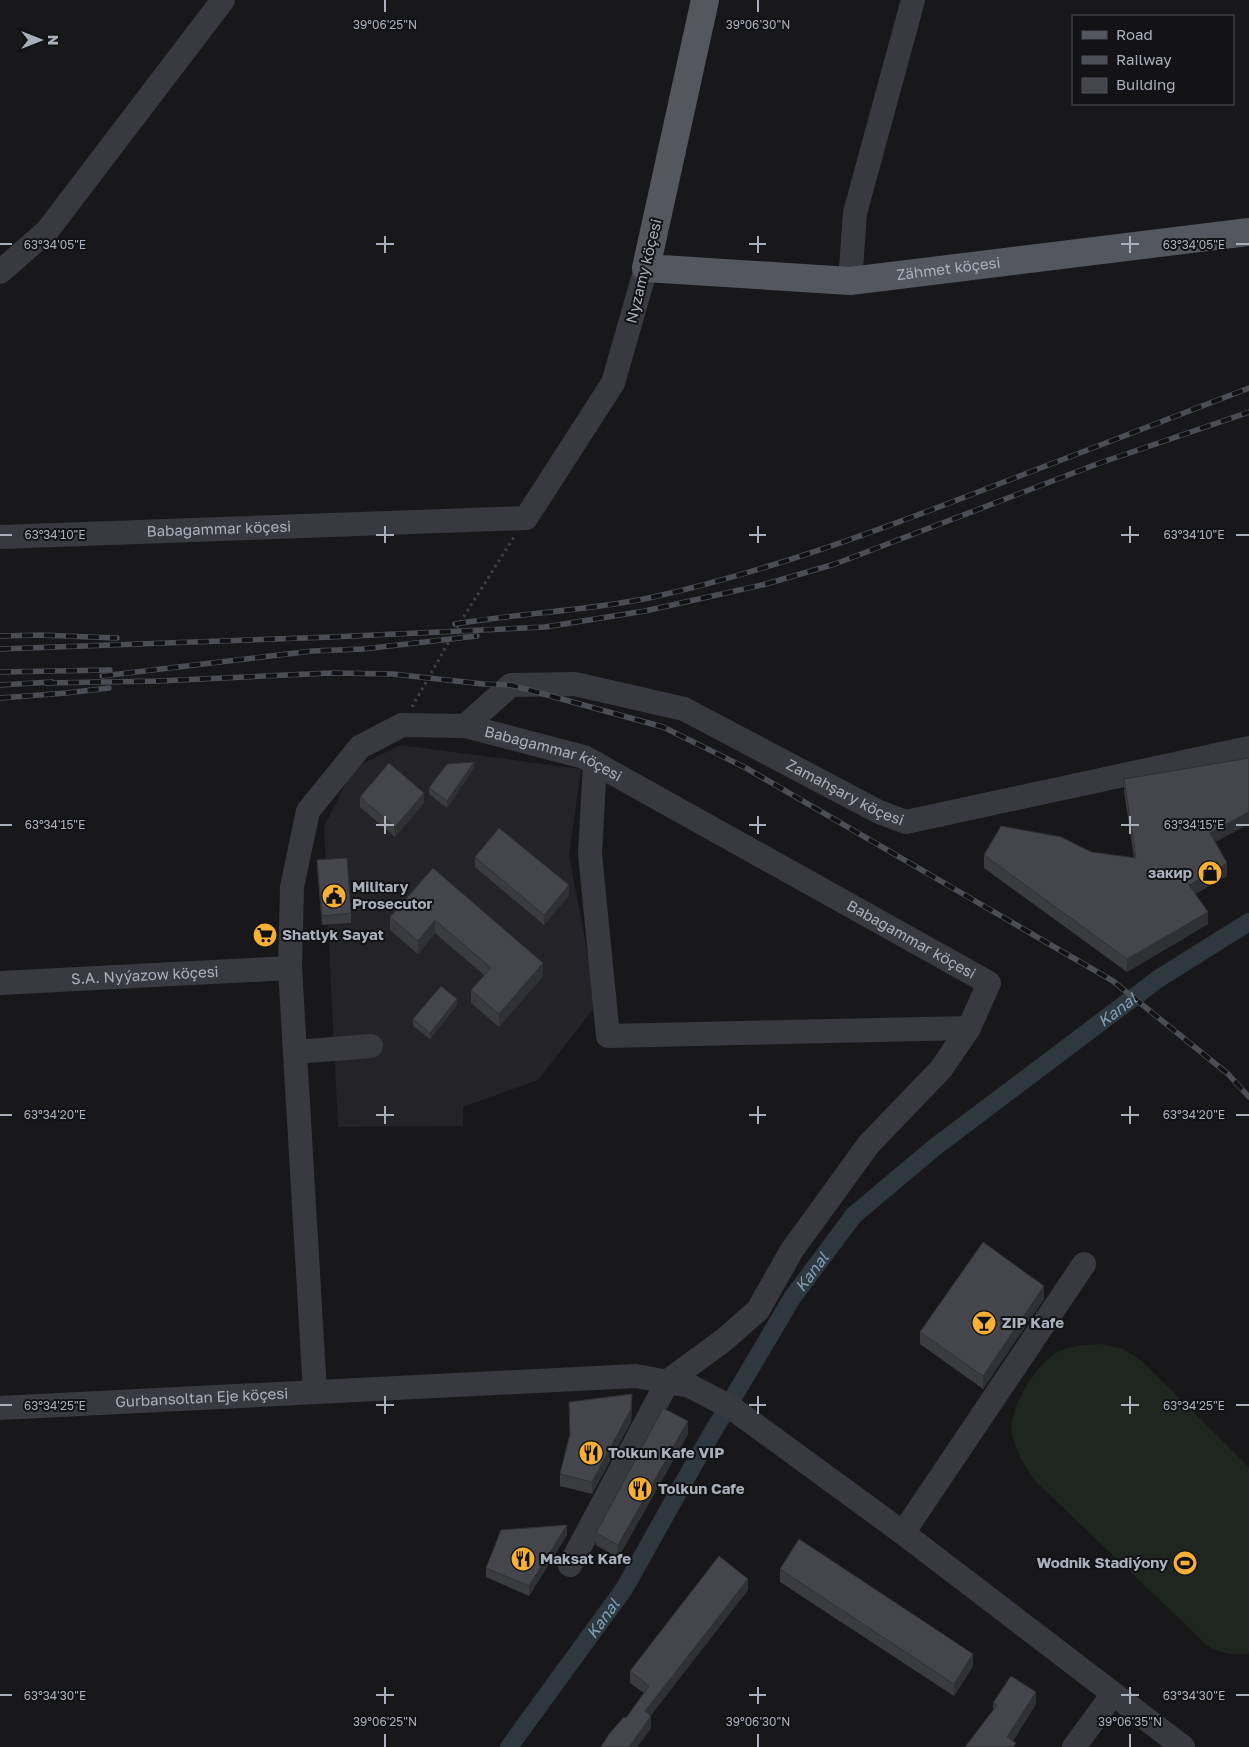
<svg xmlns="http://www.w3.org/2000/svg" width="1249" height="1747" viewBox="0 0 1249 1747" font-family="'Golos Text',sans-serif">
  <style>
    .built { fill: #242428 }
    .grass { fill: #1e261f }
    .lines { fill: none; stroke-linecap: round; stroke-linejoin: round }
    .canal { stroke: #2e383f; stroke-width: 18 }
    .path { stroke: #3f4147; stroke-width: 3; stroke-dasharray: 2.5 4; stroke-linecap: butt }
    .minor { stroke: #393a40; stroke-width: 24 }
    .major { stroke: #55575f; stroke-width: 28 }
    .rail-casing { stroke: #4c4e55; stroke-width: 5.5 }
    .rail { stroke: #131316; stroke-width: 4; stroke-dasharray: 11; stroke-linecap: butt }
    .wall { fill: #3a3c40 }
    .shaded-wall { fill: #303134 }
    .building { fill: #44464b; stroke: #303134 }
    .ticks { fill: none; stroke: #aab0bb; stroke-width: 2 }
    .labels { text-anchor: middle; stroke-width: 4; stroke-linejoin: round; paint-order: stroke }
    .street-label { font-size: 15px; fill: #aab0bb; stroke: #131316 }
    .poi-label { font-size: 15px; font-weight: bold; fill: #aab0bb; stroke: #131316; text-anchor: start }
    .water-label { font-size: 16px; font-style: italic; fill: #819fb6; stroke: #131316 }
    .ticks-label { font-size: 12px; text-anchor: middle; fill: #aab0bb; stroke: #131316; stroke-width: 4; stroke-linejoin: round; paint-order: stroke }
  </style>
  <rect width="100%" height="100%" fill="#18181b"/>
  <polygon class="built" points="401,745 581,769 569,855 597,1004 538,1080 463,1107 463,1126 338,1127 328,925 351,923 326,869 324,827 353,768"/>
  <path class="grass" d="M1101,1344L1123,1349L1143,1362L1249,1467V1654C1234,1655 1221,1654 1208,1646L1035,1481C1024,1465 1015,1451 1012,1433C1008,1408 1038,1361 1060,1351C1074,1345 1087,1345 1101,1344Z"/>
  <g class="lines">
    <path class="canal" id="s1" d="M509,1747L624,1589L698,1457L792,1298L854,1215L935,1147L1158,979L1249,922"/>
    <polyline class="path" points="412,707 459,624 514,537"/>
    <g class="minor">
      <polyline points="0,272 47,231 223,0"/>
      <polyline points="850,281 855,213 913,0"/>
      <path id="s2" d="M0,537L526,518L613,383L646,268"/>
      <path id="s3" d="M465,726L511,685L575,684L684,709L879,812L906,822L1249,748"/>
      <polyline points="595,763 590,854 608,1036 969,1028"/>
      <path id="s4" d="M0,983L290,968"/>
      <polyline points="295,1052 371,1046"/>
      <path id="s5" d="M315,1392L290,968L292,887L308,811L360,747L402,725L465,726L584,757L989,983L969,1028L941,1069L869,1144L792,1250L758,1310L724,1340L668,1381L570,1565"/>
      <path id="s6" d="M0,1408L636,1376L690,1386L732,1408L903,1533L1183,1747"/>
      <polyline points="903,1533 1084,1264"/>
      <polyline points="1074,1747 1113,1694"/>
    </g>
    <path class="major" id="s7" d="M705,0L646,268L850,281L1249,232"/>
    <defs>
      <g id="rail">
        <path d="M455,624C519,613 585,611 649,598C767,572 880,530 991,487C1077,454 1163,421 1249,388"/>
        <polyline points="0,636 40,635 117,638"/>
        <polyline points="0,649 331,637 545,627 645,611 766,584 835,564 1097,464 1249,412"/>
        <polyline points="0,672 110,670"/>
        <polyline points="102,676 312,651 363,649 477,636"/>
        <polyline points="46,683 158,681 331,673 393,674 483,684 511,685 663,727 746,768 1113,981 1228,1074 1249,1097"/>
        <polyline points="0,685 52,682"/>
        <polyline points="0,698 66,693 109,688"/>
      </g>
    </defs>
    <use href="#rail" class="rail-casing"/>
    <use href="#rail" class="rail"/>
  </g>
  <g class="wall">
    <polygon points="474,768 447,808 429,794 429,788"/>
    <polygon points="1124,779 1216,842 1227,876 1195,894 1208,924 1127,972 984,868 984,855 1091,852 1134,858 1124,791"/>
    <polygon points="360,797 424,803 395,837 360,807"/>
    <polygon points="475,857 569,895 544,925 475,867"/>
    <polygon points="317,860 351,913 351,923 322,925 317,869"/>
    <polygon points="433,868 543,976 499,1027 471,1003 471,990 484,975 435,933 418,954 390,930 390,917"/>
    <polygon points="457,1005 430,1039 413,1026 413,1019"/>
    <polygon points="1044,1299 983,1389 920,1344 920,1332"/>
    <polygon points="569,1402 632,1407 631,1422 592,1494 560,1486 560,1474 570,1436"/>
    <polygon points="688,1434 618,1558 596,1545 596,1533"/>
    <polygon points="567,1535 529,1596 486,1577 486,1568"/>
    <polygon points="780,1569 973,1666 954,1696 780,1582"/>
    <polygon points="748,1590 650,1716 651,1728 637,1747 601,1747 626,1718 644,1693 630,1683 630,1671"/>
    <polygon points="993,1703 1036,1704 1013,1741 1016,1747 993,1710"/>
  </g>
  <g class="shaded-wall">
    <polygon points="474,762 474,768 447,808 447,801"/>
    <polygon points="424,793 424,803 395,837 395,827"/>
    <polygon points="1249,812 1249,824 1210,845 1210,833"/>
    <polygon points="1227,863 1227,876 1189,897 1189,885"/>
    <polygon points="569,885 569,895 544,925 544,915"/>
    <polygon points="1208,912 1208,924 1127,972 1127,959"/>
    <polygon points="435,920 435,933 418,954 418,941"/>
    <polygon points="543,963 543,976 499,1027 499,1014"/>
    <polygon points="457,999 457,1005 430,1039 430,1033"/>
    <polygon points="1044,1286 1044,1299 983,1389 983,1376"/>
    <polygon points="632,1394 631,1422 592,1494 592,1482"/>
    <polygon points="688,1421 688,1434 618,1558 618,1545"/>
    <polygon points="567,1525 567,1535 529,1596 529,1586"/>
    <polygon points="748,1579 748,1590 645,1723 645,1711"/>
    <polygon points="973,1654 973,1666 954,1696 954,1684"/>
    <polygon points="1036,1692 1036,1704 1009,1747 1007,1737"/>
    <polygon points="651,1716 651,1728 637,1747 629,1747"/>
  </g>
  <g class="building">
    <polygon points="1249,758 1249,812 1210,833 1227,863 1189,885 1208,912 1127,959 984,855 1001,826 1061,837 1091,852 1136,858 1124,779"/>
    <polygon points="474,762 447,801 429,788 447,764"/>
    <polygon points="389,763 424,793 395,827 360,797"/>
    <polygon points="499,828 569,885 544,915 475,857"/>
    <polygon points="347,858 351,913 322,916 317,860"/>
    <polygon points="433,868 543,963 499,1014 471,990 491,968 435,920 418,941 390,917"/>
    <polygon points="441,986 457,999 430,1033 413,1019"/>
    <polygon points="983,1242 1044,1286 983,1376 920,1332"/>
    <polygon points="632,1394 631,1409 592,1482 560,1474 570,1434 569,1402"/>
    <polygon points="663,1408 688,1421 618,1545 596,1533"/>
    <polygon points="567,1525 529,1586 486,1568 501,1530"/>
    <polygon points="799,1539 973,1654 954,1684 780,1569"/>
    <polygon points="719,1556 748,1579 645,1711 651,1716 629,1747 601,1747 609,1734 624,1717 626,1718 649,1686 630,1671"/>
    <polygon points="1011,1676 1036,1692 1007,1737 1016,1743 1013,1747 965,1747 997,1705 993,1703"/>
  </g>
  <path class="ticks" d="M385,0V12M758,0V12M385,236V253M758,236V253M1130,236V253M0,244H12M376,244H394M749,244H766M1121,244H1139M1236,244H1249M385,526V543M758,526V543M1130,526V543M0,535H12M376,535H394M749,535H766M1121,535H1139M1236,535H1249M385,816V834M758,816V834M1130,816V834M0,825H12M376,825H394M749,825H766M1121,825H1139M1236,825H1249M385,1106V1124M758,1106V1124M1130,1106V1124M0,1115H12M376,1115H394M749,1115H766M1121,1115H1139M1236,1115H1249M385,1396V1414M758,1396V1414M1130,1396V1414M0,1405H12M376,1405H394M749,1405H766M1121,1405H1139M1236,1405H1249M385,1687V1704M758,1687V1704M1130,1687V1704M0,1695H12M376,1695H394M749,1695H766M1121,1695H1139M1236,1695H1249M385,1734V1747M758,1734V1747M1130,1734V1747"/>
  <defs>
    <symbol id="shop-disc" viewBox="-11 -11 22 22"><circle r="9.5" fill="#f7b034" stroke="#131316"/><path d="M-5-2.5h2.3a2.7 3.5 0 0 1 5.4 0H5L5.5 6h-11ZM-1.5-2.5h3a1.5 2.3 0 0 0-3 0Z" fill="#111"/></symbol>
    <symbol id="civic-disc" viewBox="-11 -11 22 22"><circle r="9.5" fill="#f7b034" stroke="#131316"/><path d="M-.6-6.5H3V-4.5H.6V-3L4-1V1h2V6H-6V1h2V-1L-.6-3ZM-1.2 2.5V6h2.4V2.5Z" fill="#111"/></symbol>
    <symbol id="supermarket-disc" viewBox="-11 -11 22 22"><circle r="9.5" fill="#f7b034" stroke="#131316"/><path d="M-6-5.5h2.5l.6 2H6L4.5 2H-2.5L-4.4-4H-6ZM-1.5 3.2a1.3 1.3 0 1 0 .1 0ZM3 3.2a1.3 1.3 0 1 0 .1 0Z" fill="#111"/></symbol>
    <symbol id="bar-disc" viewBox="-11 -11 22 22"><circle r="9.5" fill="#f7b034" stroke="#131316"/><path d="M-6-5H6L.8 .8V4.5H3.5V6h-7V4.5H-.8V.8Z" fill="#111"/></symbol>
    <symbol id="restaurant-disc" viewBox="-11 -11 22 22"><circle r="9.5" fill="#f7b034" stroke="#131316"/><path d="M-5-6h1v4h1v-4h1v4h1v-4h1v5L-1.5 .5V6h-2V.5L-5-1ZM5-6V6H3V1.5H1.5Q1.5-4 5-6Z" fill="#111"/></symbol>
    <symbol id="stadium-disc" viewBox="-11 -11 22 22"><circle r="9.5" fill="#f7b034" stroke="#131316"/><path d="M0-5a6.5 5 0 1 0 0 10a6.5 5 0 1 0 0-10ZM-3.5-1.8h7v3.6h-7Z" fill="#111"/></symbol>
  </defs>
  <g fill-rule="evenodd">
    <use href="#shop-disc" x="1196" y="859" width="28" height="28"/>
    <use href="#civic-disc" x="320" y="882" width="28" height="28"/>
    <use href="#supermarket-disc" x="251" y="921" width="28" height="28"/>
    <use href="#bar-disc" x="970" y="1309" width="28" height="28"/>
    <use href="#restaurant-disc" x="577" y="1439" width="28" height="28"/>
    <use href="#restaurant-disc" x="626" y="1475" width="28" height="28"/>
    <use href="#restaurant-disc" x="509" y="1545" width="28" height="28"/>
    <use href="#stadium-disc" x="1171" y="1549" width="28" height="28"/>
  </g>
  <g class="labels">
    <g class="street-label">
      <text dy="5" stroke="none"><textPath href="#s7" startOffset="578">Zähmet köçesi</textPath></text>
      <text transform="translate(644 271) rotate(-76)" y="5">Nyzamy köçesi</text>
      <text dy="5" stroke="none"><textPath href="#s2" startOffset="219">Babagammar köçesi</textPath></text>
      <text dy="5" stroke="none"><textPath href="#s5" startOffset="869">Babagammar köçesi</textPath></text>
      <text dy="5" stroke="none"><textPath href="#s3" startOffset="419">Zamahşary köçesi</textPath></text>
      <text dy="5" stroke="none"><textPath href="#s5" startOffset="1274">Babagammar köçesi</textPath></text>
      <text dy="5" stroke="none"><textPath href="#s4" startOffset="145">S.A. Nyýazow köçesi</textPath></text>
      <text dy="5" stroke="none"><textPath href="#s6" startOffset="202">Gurbansoltan Eje köçesi</textPath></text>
    </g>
    <g class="poi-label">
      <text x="1192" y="878" text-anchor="end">закир</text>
      <text x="352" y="892">Military<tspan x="352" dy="17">Prosecutor</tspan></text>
      <text x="282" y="940">Shatlyk Sayat</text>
      <text x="1002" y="1328">ZIP Kafe</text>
      <text x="608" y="1458">Tolkun Kafe VIP</text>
      <text x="658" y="1494">Tolkun Cafe</text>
      <text x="540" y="1564">Maksat Kafe</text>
      <text x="1168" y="1568" text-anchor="end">Wodnik Stadiýony</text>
    </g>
    <g class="water-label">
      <text dy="6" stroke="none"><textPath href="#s1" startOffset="969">Kanal</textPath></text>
      <text dy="6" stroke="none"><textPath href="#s1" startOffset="564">Kanal</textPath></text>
      <text dy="6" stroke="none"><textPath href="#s1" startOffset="159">Kanal</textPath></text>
    </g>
  </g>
  <g class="ticks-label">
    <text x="385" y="29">39°06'25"N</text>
    <text x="758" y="29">39°06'30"N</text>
    <text x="1194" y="249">63°34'05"E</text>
    <text x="55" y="249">63°34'05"E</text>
    <text x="1194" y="539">63°34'10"E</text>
    <text x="55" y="539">63°34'10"E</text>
    <text x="1194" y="829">63°34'15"E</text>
    <text x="55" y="829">63°34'15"E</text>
    <text x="1194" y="1119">63°34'20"E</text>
    <text x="55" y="1119">63°34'20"E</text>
    <text x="1194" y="1410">63°34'25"E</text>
    <text x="55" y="1410">63°34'25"E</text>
    <text x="1194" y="1700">63°34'30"E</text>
    <text x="55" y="1700">63°34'30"E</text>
    <text x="385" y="1726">39°06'25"N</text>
    <text x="758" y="1726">39°06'30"N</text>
    <text x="1130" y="1726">39°06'35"N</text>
  </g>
  <rect x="1072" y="15" width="162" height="90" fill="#131316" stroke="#4f5258"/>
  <rect x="1082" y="31" width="25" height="8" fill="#55575f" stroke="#4f5258"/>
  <text x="1116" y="40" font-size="15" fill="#aab0bb">Road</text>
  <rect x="1082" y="56" width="25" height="8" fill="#4c4e55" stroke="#4f5258"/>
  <text x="1116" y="65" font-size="15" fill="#aab0bb">Railway</text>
  <rect x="1082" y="78" width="25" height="15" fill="#44464b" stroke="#4f5258"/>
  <text x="1116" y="90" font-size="15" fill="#aab0bb">Building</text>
  <g transform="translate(40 40) rotate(90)" stroke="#131316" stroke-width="4" paint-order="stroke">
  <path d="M0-4L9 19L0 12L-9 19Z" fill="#aab0bb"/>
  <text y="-8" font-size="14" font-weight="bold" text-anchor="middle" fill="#aab0bb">N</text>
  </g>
</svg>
